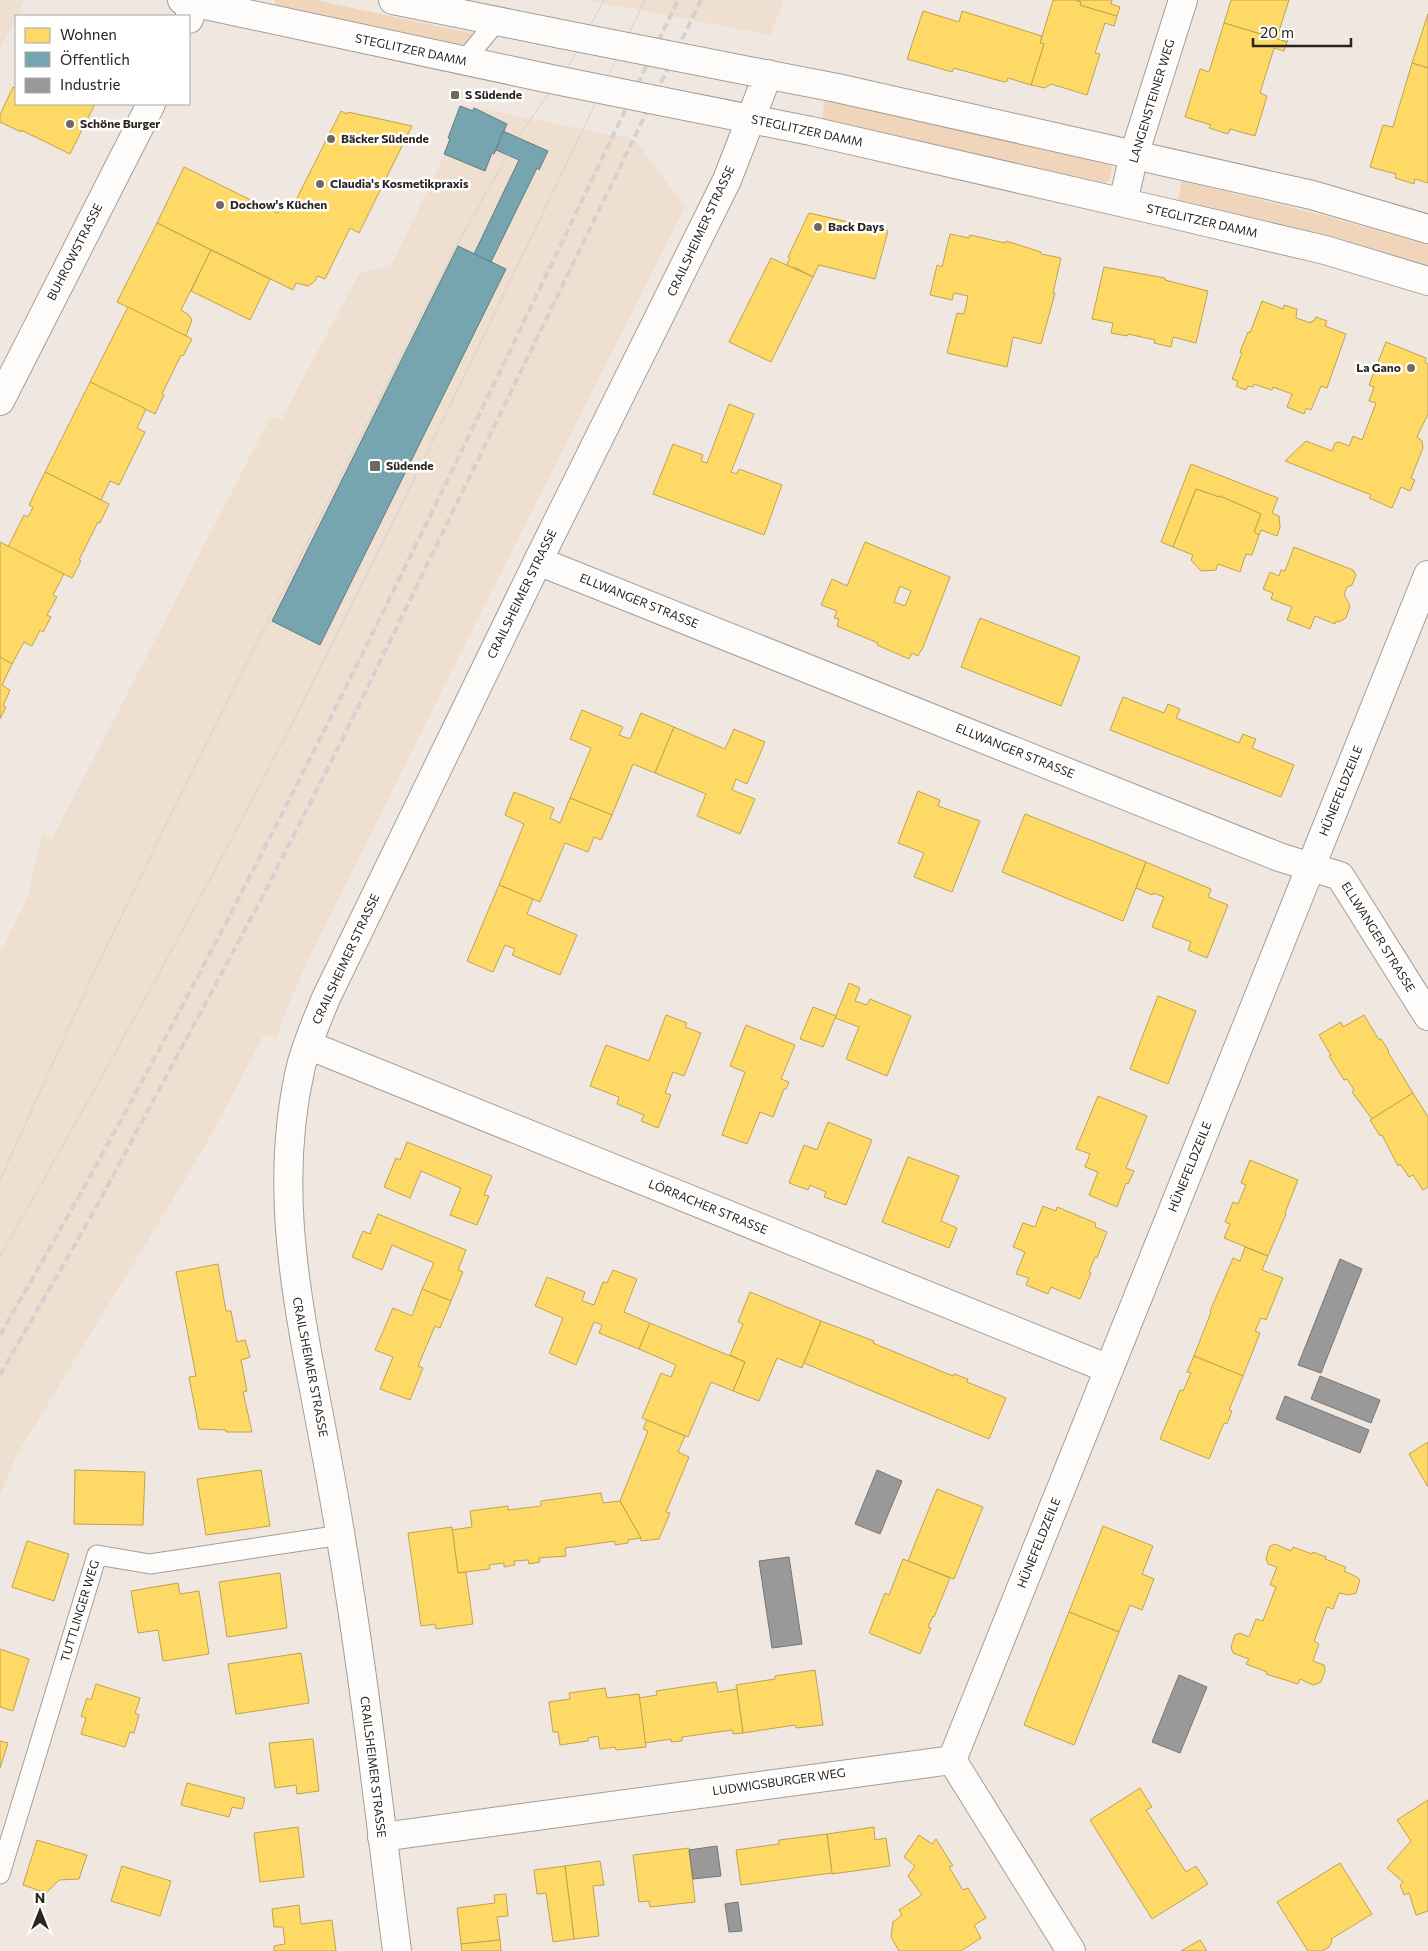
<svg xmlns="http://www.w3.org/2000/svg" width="1428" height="1951" viewBox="0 0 1428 1951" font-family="Commissioner,sans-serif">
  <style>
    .built { fill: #eedfd0 }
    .green { fill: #f0d5ba }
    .homes { fill: #ffd966; stroke: #bfa351; fill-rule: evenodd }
    .public { fill: #76a5af; stroke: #5f7e84 }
    .industry { fill: #999; stroke: #787674 }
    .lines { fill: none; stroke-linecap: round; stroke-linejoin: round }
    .service-casing { stroke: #a49e97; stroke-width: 21 }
    .minor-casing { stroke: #a49e97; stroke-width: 30 }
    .secondary-casing { stroke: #a49e97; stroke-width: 30 }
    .service { stroke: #fdfcfa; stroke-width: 19 }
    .minor { stroke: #fdfcfa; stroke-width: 28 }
    .secondary { stroke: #fdfcfa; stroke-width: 28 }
    .tram { stroke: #d4d2d0; stroke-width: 1 }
    .rail { stroke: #d4d2d0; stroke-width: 4; stroke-dasharray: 8 4; stroke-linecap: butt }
    .secondary-bridge-casing { stroke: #a49e97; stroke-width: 30; stroke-linecap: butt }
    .secondary-bridge { stroke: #fdfcfa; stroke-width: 28 }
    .poi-dot { fill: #6f6963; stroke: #fff; stroke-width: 2 }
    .labels { text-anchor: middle; stroke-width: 5; stroke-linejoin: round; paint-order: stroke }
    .street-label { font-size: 12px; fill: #2a241f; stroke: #fff }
    .poi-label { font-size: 12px; font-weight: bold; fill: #2a241f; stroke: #fff; text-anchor: start }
  </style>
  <rect width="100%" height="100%" fill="#f0e8e0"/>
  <g class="built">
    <polygon points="0,0 25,0 0,49"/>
    <polygon points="584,0 784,0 770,35"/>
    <polygon points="462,105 627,138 637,142 685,207 470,634 309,958 285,1013 276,1039 264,1035 204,1148 18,1453 0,1494 0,954 28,897 42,834 52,839 271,416 281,420 360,272 390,267 440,165 450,139 448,138"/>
  </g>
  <g class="green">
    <polygon points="275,0 315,0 474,34 475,37 465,44 459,45 274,7"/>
    <polygon points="825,99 1108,164 1112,168 1110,180 1105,183 822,119"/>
    <polygon points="1182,181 1323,215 1428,245 1428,265 1300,228 1178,200"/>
  </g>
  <g class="homes">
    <polygon points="1053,0 1076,0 1081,2 1080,5 1117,16 1114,26 1105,23 1095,53 1100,54 1087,95 1051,84 1045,88 1031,85 1044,44 1040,43"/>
    <polygon points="1076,0 1112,0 1111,4 1120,7 1117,16 1080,5 1081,2"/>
    <polygon points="1231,0 1289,0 1279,31 1290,34 1287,42 1224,23"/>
    <polygon points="923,11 959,22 962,11 1042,36 1040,43 1044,44 1031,85 1008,78 1007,81 1004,82 954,68 952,72 907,59"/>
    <polygon points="1428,14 1428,68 1412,63"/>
    <polygon points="1224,23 1287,42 1284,51 1274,48 1260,93 1267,96 1255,136 1230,129 1228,134 1209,128 1211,125 1185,117 1200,69 1209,72"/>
    <polygon points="1412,63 1428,68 1428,183 1415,179 1414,184 1395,178 1396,174 1370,167 1383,125 1393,127"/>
    <polygon points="13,87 16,88 16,104 95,104 70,154 21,130 21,132 0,122 0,115"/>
    <polygon points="341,111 347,114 348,112 412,126 359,233 350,228 325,279 318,276 314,282 308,286 296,283 293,290 157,223 184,167 277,213 282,209 292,208"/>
    <polygon points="809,213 888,231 875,279 819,265 813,277 794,267 793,269 786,266 790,258 788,257"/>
    <polygon points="157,223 211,250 181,310 189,315 192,320 186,336 117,302"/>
    <polygon points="950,234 969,238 970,235 1005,243 1006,241 1041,252 1041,254 1061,258 1053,293 1055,293 1041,344 1013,337 1007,367 947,353 957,313 964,314 968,296 954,293 952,300 930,295 937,265 942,267"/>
    <polygon points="211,250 270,279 250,320 191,291"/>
    <polygon points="771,258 813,277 771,362 729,342"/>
    <polygon points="1104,267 1165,278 1165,280 1208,291 1196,343 1173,337 1171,347 1154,343 1155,340 1128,334 1127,336 1111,333 1113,323 1092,319"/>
    <polygon points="1262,301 1283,309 1284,305 1297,309 1296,318 1311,323 1312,321 1314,321 1316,317 1327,321 1325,326 1346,334 1327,388 1321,386 1311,410 1306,408 1304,414 1287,407 1292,394 1273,387 1272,390 1254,384 1253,387 1248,386 1246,390 1236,386 1238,381 1232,379 1242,353 1240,352 1248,332 1250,333"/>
    <polygon points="128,307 192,339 183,356 181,355 162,394 164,395 155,414 90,382"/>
    <polygon points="1386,342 1426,358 1425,362 1428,364 1428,414 1417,437 1422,441 1423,448 1411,478 1415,480 1410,491 1401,487 1392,508 1369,498 1371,495 1285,461 1306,441 1332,451 1335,443 1339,442 1349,446 1353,436 1362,440 1376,403 1369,401 1374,387 1369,385"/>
    <polygon points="90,382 146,409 137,428 145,432 119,485 110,481 101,500 45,472"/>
    <polygon points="729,404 754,414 731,472 737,474 739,469 782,485 764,535 653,494 673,444 703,455 701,461 707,463"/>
    <polygon points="1191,464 1278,498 1272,513 1279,516 1280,527 1277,536 1261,530 1259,535 1254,532 1261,514 1220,496 1219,497 1196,489 1173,547 1161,542"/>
    <polygon points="45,472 109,504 100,523 98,522 79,560 81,561 72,578 8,547 24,515 28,517 33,507 29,505"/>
    <polygon points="1196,489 1219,497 1220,496 1261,514 1254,532 1259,535 1252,555 1246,554 1240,572 1218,564 1216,570 1201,571 1191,560 1193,555 1173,547"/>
    <polygon points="0,542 64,574 53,595 57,597 47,615 51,617 43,632 40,630 32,646 24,642 12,664 0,657"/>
    <path d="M865,542L950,577L922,650H921L918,656L912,653L909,659L877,645L878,643L837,626L839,619L834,618L837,611L821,605L832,579L847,586ZM900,586L911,591L905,606L894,602Z"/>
    <polygon points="1294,547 1353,570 1356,575 1352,585 1347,587 1344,594 1350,606 1346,618 1339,622 1336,621 1335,624 1315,616 1310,629 1287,620 1292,607 1271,599 1273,593 1263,589 1270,572 1279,576 1281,570 1285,571"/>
    <polygon points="980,618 1080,657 1061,706 961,667"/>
    <polygon points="0,657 12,664 2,685 10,690 3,706 6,707 0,719"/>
    <polygon points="1123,697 1164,713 1168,704 1180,709 1176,718 1239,743 1243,734 1256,739 1252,748 1294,765 1281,797 1110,730"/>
    <polygon points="582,710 623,727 619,735 630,739 641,713 674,727 655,773 633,764 612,815 570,798 591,748 570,739"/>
    <polygon points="674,727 725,749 734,729 765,742 747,784 736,779 732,790 755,799 740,834 697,816 706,794 655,773"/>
    <polygon points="918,791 940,800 938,806 980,821 952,892 914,877 924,853 898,843"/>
    <polygon points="514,792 554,808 550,818 560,823 570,798 612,815 601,840 594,837 588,852 565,843 540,902 499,885 524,824 505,815"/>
    <polygon points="1025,814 1146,862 1123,921 1002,872"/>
    <polygon points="1146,862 1211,889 1208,897 1228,905 1207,958 1188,950 1191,942 1152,927 1164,897 1153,893 1152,895 1136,888"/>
    <polygon points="499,885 533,899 527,914 577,935 560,975 512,955 515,949 505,945 493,972 467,961"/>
    <polygon points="849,983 860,988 855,1001 867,1005 870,999 911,1016 887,1076 846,1059 859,1027 835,1018"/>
    <polygon points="1158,996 1196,1011 1168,1084 1130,1069"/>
    <polygon points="813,1007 836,1016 823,1047 800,1039"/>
    <polygon points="666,1015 687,1023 685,1027 701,1033 684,1076 673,1072 665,1093 671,1095 658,1128 641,1121 644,1115 617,1104 619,1097 590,1086 606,1045 649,1061"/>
    <polygon points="1364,1015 1379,1040 1381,1039 1389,1051 1388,1052 1413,1093 1372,1119 1352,1092 1354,1090 1347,1079 1344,1080 1329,1056 1331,1055 1319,1035 1341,1022 1343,1027"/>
    <polygon points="746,1025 795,1045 781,1079 789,1082 786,1089 784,1089 773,1117 760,1112 747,1144 722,1135 745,1072 730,1066"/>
    <polygon points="1413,1093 1428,1117 1428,1187 1423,1190 1413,1175 1409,1177 1400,1164 1398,1166 1382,1135 1380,1136 1370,1120"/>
    <polygon points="1098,1096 1147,1116 1126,1168 1134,1171 1128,1184 1126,1183 1117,1207 1089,1195 1098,1172 1085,1167 1090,1154 1076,1149"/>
    <polygon points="828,1122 872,1140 846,1205 824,1197 826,1192 810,1185 808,1190 789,1183 804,1145 817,1150"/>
    <polygon points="407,1142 492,1176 484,1195 489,1196 477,1225 450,1215 461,1188 421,1171 410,1198 384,1187 396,1158 400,1160"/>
    <polygon points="908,1157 959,1176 941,1221 957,1228 949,1248 882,1222"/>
    <polygon points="1250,1160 1298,1180 1285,1213 1286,1214 1268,1256 1224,1238 1230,1224 1225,1222 1233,1202 1238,1204 1246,1185 1241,1183"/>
    <polygon points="1043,1206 1056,1211 1057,1207 1096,1223 1095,1227 1107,1232 1097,1258 1095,1257 1089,1272 1091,1273 1080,1299 1051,1287 1048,1294 1026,1285 1029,1278 1016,1274 1025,1252 1013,1247 1023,1223 1035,1227"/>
    <polygon points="378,1214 466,1250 458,1270 463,1272 451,1301 422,1289 434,1263 392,1245 382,1270 352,1257 363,1231 370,1234"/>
    <polygon points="1245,1247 1268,1256 1262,1270 1283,1278 1266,1320 1261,1318 1255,1331 1260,1333 1243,1376 1194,1356 1211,1312 1210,1311 1233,1258 1240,1261"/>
    <polygon points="218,1264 226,1311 231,1311 237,1342 245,1340 250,1357 241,1360 247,1391 243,1392 252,1432 226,1432 226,1430 199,1429 189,1377 196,1376 176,1272"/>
    <polygon points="613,1270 637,1279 624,1312 650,1323 639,1349 599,1333 602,1325 594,1322 576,1365 549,1353 563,1318 535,1306 547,1277 585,1292 582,1301 594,1305 603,1282 607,1283"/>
    <polygon points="422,1289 451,1301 440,1328 435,1326 418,1366 423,1368 410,1400 380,1389 393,1357 375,1350 393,1308 412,1316"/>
    <polygon points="750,1292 821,1321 802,1368 777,1358 759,1401 733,1391 745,1362 730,1355 743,1324 738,1322"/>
    <polygon points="821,1321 874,1341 873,1343 953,1376 954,1374 968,1379 967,1382 1006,1398 989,1439 804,1363"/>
    <polygon points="650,1323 745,1362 733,1391 711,1382 688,1437 642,1418 661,1373 671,1377 676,1365 639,1349"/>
    <polygon points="1194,1356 1243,1376 1229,1410 1232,1411 1227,1424 1224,1423 1209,1459 1160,1439 1180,1390 1183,1391 1191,1373 1187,1372"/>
    <polygon points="647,1420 685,1436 678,1452 689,1457 666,1512 670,1513 659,1539 641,1541 641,1538 620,1501 648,1431 643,1429"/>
    <polygon points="1428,1442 1428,1487 1409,1454"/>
    <polygon points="75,1470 145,1472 143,1525 74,1524"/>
    <polygon points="261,1470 270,1526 206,1535 197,1479"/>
    <polygon points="937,1489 983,1507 954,1579 908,1561"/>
    <polygon points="601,1493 603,1503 620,1501 641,1538 628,1540 628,1543 615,1545 615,1541 565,1548 566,1556 539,1558 540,1562 529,1564 528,1560 514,1561 515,1565 504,1567 504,1563 489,1565 490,1569 458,1573 452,1530 472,1527 470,1511 508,1506 508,1510 541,1506 541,1501"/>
    <polygon points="1103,1526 1153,1546 1142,1574 1154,1579 1142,1610 1130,1605 1119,1632 1069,1612"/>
    <polygon points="452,1527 458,1573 466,1572 473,1624 436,1629 435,1624 421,1626 408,1533"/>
    <polygon points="27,1541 69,1554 54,1601 12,1587"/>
    <polygon points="1275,1544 1291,1551 1293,1547 1312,1554 1313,1552 1326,1557 1325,1559 1346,1567 1344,1571 1357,1577 1360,1580 1356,1593 1349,1595 1339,1593 1333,1609 1327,1607 1314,1641 1319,1644 1313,1661 1324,1665 1325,1671 1321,1682 1313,1685 1300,1679 1298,1684 1266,1674 1267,1672 1246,1664 1249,1659 1233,1653 1231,1647 1235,1635 1240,1633 1249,1637 1256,1619 1263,1621 1276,1587 1270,1585 1277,1567 1268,1564 1266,1558 1270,1546"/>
    <polygon points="903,1559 950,1578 934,1617 933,1616 928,1627 931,1628 920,1654 869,1633 885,1593 889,1595"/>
    <polygon points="280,1573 287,1628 227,1637 219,1582"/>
    <polygon points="178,1583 180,1594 199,1591 209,1654 163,1661 158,1630 138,1633 131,1591"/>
    <polygon points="1069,1612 1119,1632 1074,1745 1024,1725"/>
    <polygon points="0,1649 29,1659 13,1711 0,1707"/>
    <polygon points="301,1653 309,1703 236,1714 228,1664"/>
    <polygon points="815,1670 823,1725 796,1728 795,1725 743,1733 736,1685 775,1679 775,1676"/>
    <polygon points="716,1682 718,1692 737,1689 743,1733 733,1734 732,1730 682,1737 682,1741 671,1742 671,1739 645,1743 639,1698 657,1695 656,1691"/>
    <polygon points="96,1684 140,1698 135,1713 139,1715 134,1733 130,1732 125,1747 81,1734 86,1718 81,1716 87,1698 91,1700"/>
    <polygon points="605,1688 607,1698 639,1694 646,1747 616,1750 615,1747 600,1749 598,1736 588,1738 588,1741 560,1745 558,1732 553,1732 549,1702 570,1699 569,1693"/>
    <polygon points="313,1739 319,1791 297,1794 296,1785 275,1788 269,1743"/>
    <polygon points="0,1741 8,1743 0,1768"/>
    <polygon points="187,1783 245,1798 242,1809 232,1807 229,1817 181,1805"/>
    <polygon points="1140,1788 1152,1807 1146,1810 1186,1872 1196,1866 1208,1884 1152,1919 1090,1820"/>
    <polygon points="1428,1800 1428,1911 1416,1915 1409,1893 1404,1895 1400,1885 1403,1882 1387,1868 1411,1841 1397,1820"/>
    <polygon points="298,1827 304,1877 260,1882 254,1833"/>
    <polygon points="874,1827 875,1840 886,1838 890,1866 832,1874 827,1834"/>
    <polygon points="827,1834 832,1873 741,1885 736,1850 779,1844 779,1840"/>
    <polygon points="919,1835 932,1844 936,1839 953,1866 949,1867 963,1890 968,1888 986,1918 974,1925 981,1938 961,1951 899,1951 891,1937 893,1922 902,1915 899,1910 922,1895 908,1876 915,1866 904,1857"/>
    <polygon points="37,1840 87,1855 79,1879 59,1880 46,1893 23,1885"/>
    <polygon points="689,1848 695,1902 650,1907 649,1901 639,1902 633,1855"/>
    <polygon points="600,1861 604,1885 593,1886 599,1936 574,1939 565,1866"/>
    <polygon points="1340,1863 1372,1914 1331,1939 1332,1941 1329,1947 1322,1951 1308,1951 1277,1902"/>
    <polygon points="122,1866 171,1881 160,1916 111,1901"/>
    <polygon points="565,1866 574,1939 553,1942 546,1893 537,1894 534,1870"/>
    <polygon points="506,1894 508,1916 497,1917 500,1940 461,1944 457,1908 495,1903 494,1895"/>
    <polygon points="299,1905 301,1924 332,1920 336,1951 274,1951 274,1946 285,1944 283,1927 274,1927 272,1909"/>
    <polygon points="500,1940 501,1951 462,1951 461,1944"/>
    <polygon points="1200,1940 1207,1951 1181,1951"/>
  </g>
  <g class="public">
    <polygon points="460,106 473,111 474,108 507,124 494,154 492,153 485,171 444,154 450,139 448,138"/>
    <polygon points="503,131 548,151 539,170 537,168 491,262 474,254 519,160 496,150"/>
    <polygon points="458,246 506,269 320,645 272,621"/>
  </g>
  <g class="industry">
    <polygon points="1340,1259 1362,1269 1321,1373 1298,1365"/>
    <polygon points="1320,1376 1380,1400 1371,1423 1311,1399"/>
    <polygon points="1285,1396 1369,1430 1360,1453 1276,1419"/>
    <polygon points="877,1470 902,1481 880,1534 855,1524"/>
    <polygon points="789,1557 802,1644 772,1648 759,1561"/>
    <polygon points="1179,1675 1207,1687 1180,1753 1152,1742"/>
    <polygon points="717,1846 721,1876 693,1879 689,1850"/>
    <polygon points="738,1902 742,1931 729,1932 725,1904"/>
  </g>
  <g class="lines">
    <defs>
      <g id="service">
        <polyline points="464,61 496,22"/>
        <polyline points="0,1874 97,1555 150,1564 341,1535"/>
      </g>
      <g id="minor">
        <polyline points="189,19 196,0"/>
        <polyline points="1123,202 1134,155 1183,0"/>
        <polyline points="0,401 151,104"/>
        <polyline points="538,561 1279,857 1340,876 1428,1016"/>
        <polyline points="308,1045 1109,1369"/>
        <polyline points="952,1760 1428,575"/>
        <polyline points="952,1760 1071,1951"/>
        <polyline points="382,1837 952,1760"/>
        <path d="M397,1951C380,1818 365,1684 343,1551C334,1494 323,1436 312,1379C292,1272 276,1174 301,1066C307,1043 317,1020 326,998L538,561L727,180L768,74"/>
      </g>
      <g id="secondary">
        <polyline points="182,0 546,78"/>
        <polyline points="393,0 561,34"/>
        <polyline points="754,72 837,88 1312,195 1428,229"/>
        <polyline points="660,101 811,131 1164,212 1325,250 1428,281"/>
      </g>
    </defs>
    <use href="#service" class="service-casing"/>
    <use href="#minor" class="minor-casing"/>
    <use href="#secondary" class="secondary-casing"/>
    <use href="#service" class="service"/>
    <use href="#minor" class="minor"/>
    <use href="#secondary" class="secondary"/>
    <g class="tram">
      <polyline points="518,137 571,62 604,0"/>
      <polyline points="0,1180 95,970 167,823 456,246 508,155"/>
      <path d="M0,1256C104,1075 205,893 300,708C419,474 531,237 645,0"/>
    </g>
    <g class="rail">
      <path d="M0,1335C251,903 462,450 678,0"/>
      <polyline points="0,1375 93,1213 265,892 341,742 701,0"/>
    </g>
    <defs>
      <g id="secondary-bridge">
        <polyline points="561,34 754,72"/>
        <polyline points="546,78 660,101"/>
      </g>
    </defs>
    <use href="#secondary-bridge" class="secondary-bridge-casing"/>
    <use href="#secondary-bridge" class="secondary-bridge"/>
  </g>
  <g class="poi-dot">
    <rect x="450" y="90" width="10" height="10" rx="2.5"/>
    <circle cx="70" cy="124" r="5"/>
    <circle cx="331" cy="139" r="5"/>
    <circle cx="320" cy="184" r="5"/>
    <circle cx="220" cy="205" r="5"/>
    <circle cx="818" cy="227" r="5"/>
    <circle cx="1411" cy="368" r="5"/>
    <rect x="369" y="460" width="12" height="12" rx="2.5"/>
  </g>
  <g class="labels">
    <g class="street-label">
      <text transform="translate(411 50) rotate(12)" y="4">STEGLITZER DAMM</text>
      <text transform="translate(1152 101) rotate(-73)" y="4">LANGENSTEINER WEG</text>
      <text transform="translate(807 131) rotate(12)" y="4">STEGLITZER DAMM</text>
      <text transform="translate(1202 221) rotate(13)" y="4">STEGLITZER DAMM</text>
      <text transform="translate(701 231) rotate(-65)" y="4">CRAILSHEIMER STRASSE</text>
      <text transform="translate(75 252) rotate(-63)" y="4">BUHROWSTRASSE</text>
      <text transform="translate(522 594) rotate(-64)" y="4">CRAILSHEIMER STRASSE</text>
      <text transform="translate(639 601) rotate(22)" y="4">ELLWANGER STRASSE</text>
      <text transform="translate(1015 751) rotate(22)" y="4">ELLWANGER STRASSE</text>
      <text transform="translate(1341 791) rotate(-68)" y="4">HÜNEFELDZEILE</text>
      <text transform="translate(1378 937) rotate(58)" y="4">ELLWANGER STRASSE</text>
      <text transform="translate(346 959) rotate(-65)" y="4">CRAILSHEIMER STRASSE</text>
      <text transform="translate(1190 1167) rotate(-68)" y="4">HÜNEFELDZEILE</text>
      <text transform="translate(708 1207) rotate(22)" y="4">LÖRRACHER STRASSE</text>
      <text transform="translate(310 1367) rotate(79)" y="4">CRAILSHEIMER STRASSE</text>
      <text transform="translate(1039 1543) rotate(-68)" y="4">HÜNEFELDZEILE</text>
      <text transform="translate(80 1611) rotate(-73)" y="4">TUTTLINGER WEG</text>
      <text transform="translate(373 1767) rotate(83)" y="4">CRAILSHEIMER STRASSE</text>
      <text transform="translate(779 1782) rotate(-8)" y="4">LUDWIGSBURGER WEG</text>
    </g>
    <g class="poi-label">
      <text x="465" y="99">S Südende</text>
      <text x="80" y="128">Schöne Burger</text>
      <text x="341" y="143">Bäcker Südende</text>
      <text x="330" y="188">Claudia's Kosmetikpraxis</text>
      <text x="230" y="209">Dochow's Küchen</text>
      <text x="828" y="231">Back Days</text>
      <text x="1401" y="372" text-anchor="end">La Gano</text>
      <text x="386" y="470">Südende</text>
    </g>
  </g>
  <rect x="15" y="15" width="175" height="90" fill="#ffffff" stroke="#aaa7a5"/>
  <rect x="25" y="28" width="25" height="15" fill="#ffd966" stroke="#aaa7a5"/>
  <text x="60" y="40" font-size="15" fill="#2a241f">Wohnen</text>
  <rect x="25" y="52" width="25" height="15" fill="#76a5af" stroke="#aaa7a5"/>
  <text x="60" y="65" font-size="15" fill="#2a241f">Öffentlich</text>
  <rect x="25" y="78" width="25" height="15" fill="#999999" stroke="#aaa7a5"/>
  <text x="60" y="90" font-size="15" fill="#2a241f">Industrie</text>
  <g transform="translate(40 1911)" stroke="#ffffff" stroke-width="4" paint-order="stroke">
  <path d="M0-4L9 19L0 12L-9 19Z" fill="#2a241f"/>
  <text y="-8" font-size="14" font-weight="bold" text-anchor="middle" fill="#2a241f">N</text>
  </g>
  <path d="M1253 38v8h98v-8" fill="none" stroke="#2a241f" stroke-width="2.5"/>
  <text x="1260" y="38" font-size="15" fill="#2a241f" stroke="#ffffff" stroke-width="4" paint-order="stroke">20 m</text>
</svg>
